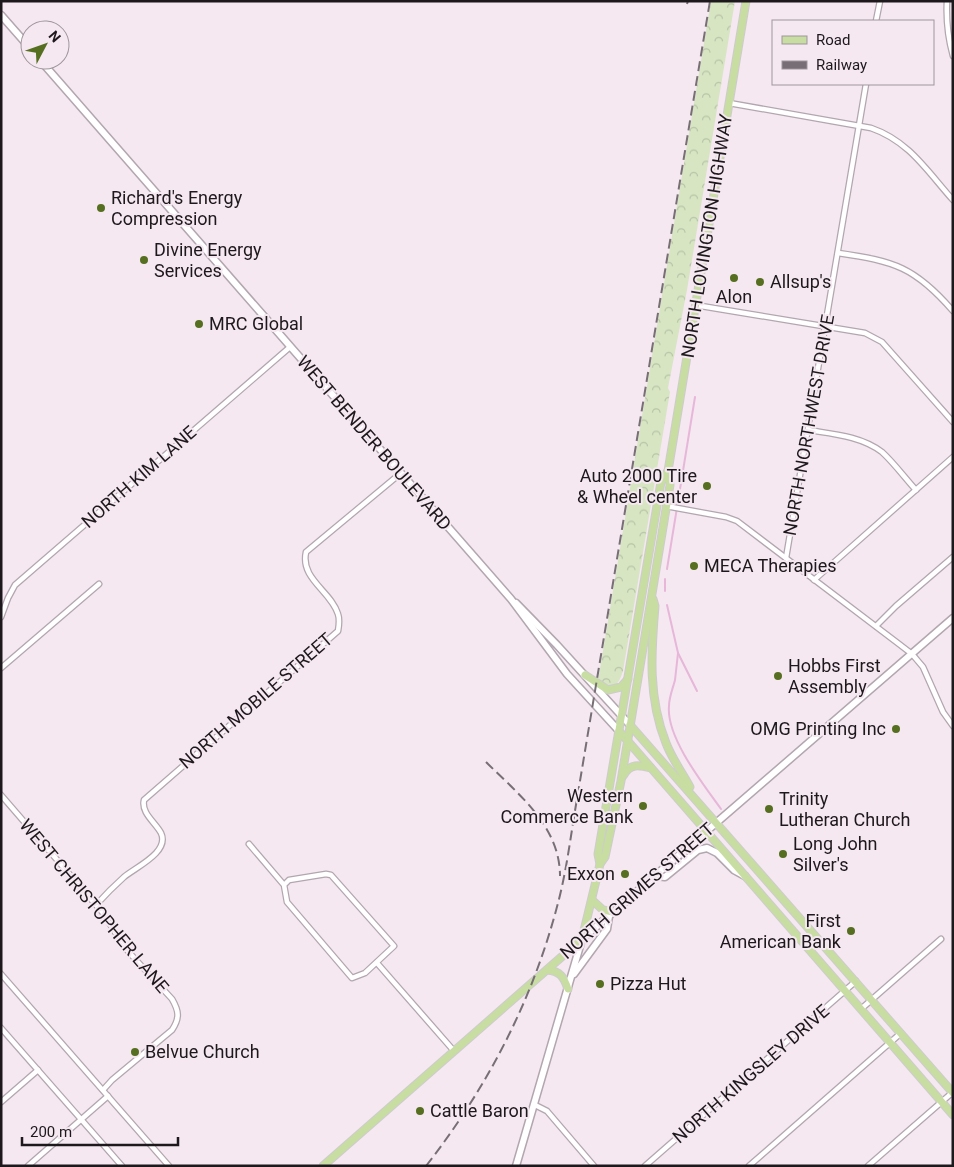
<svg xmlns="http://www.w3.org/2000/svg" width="954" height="1167" viewBox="0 0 954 1167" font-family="Roboto,sans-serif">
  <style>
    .forest { fill: url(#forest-crowns) }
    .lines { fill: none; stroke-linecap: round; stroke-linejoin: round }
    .stream { stroke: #e6b7d9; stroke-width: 2 }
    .street-casing { stroke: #b2a6af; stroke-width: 7 }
    .secondary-casing { stroke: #b2a6af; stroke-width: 9 }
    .primary-casing { stroke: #cdcccd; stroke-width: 9 }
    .street { stroke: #fff; stroke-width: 4.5 }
    .secondary { stroke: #fff; stroke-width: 6 }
    .primary { stroke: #c8dda1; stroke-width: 7 }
    .rail { stroke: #776f75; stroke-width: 2; stroke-dasharray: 10 5; stroke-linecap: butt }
    .poi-dot { fill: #556e20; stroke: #f5e8f1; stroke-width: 2 }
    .labels { text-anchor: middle; stroke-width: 4; stroke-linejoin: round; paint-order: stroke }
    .poi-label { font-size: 18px; fill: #1d181c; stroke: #f5e8f1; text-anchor: start }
    .street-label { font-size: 18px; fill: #1d181c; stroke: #f5e8f1 }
  </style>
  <defs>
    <pattern id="forest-crowns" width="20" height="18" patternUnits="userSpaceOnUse" patternTransform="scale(1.25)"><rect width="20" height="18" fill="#d7e5c3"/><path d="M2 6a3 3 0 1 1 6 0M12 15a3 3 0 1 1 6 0" fill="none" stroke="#b8c4a7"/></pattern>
  </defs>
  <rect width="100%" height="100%" fill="#f5e8f1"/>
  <path class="forest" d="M711,1H735L687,290L668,388L670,392L623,671C620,680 618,685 610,688L598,681Z"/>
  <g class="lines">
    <g class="stream">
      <polyline points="667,569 695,397"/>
      <polyline points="665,591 665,579"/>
      <polyline points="667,605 678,653 697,691"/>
      <path d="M678,653C677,662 676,671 675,680C673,688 669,697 669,706C666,737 703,784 721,809"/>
    </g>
    <defs>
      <g id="street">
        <path d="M947,1C946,20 948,38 953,56"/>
        <polyline points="876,21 880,1"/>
        <path d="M729,103L871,128C909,141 927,171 953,200"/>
        <path d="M838,253C894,261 915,267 953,311"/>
        <polyline points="695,305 865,333 882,342 953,422"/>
        <path d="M808,430C833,434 861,436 882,452C894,463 905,478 916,490"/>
        <polyline points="666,506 726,517 737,521 899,644 912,654 923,667 943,712 953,726"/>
        <polyline points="786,558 866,84"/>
        <polyline points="814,580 953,457"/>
        <polyline points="1,617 8,598 15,585 290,347"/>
        <polyline points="876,626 896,606 953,557"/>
        <polyline points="1,668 99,584"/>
        <path d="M1,795L103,913L125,948L172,999C179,1011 180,1018 172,1030L112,1080L103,1090"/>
        <polyline points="249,844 284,885 287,902 352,978 365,973 394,946 331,875 326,874 289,880 284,885"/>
        <path d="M96,905C105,895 114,886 124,877C136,867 170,852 161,833C155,822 141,813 144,800L338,631C339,625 340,620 338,614C331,591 300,579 306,552L401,473"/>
        <polyline points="377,963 454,1051"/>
        <polyline points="1,974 169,1166"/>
        <polyline points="861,1009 941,939"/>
        <polyline points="1,1028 122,1166"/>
        <polyline points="1,1102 38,1070"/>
        <polyline points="535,1105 547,1111 594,1166"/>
        <polyline points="28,1166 108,1096"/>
        <polyline points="645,1166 856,981"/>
        <polyline points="749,1166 901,1033"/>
        <polyline points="868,1166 953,1092"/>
      </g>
      <g id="secondary">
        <polyline points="1,15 30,48"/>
        <polyline points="40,60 511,599 567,674 619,731"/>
        <polyline points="516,603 557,645 630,725"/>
        <polyline points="655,876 665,877 698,850 707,848 717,853 734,870 745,876"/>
        <polyline points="574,974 607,929 609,916"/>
        <polyline points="516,1166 582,939 953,618"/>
      </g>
      <g id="primary">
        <path d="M653,599L655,606C651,653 648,698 666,743C672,759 682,772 690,787"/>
        <polyline points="585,675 608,690 621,687 628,679"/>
        <polyline points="630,725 953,1093"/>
        <polyline points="619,731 953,1115"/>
        <path d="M623,776C630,763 639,765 651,768"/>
        <polyline points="600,864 605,857 621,781 670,485 668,471 746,1"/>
        <polyline points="592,900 603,910 613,912"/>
        <path d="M547,970C560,971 564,977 568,989"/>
        <polyline points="323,1166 582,939 600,864 598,854 661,482 668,471"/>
      </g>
    </defs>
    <use href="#street" class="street-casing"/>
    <use href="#secondary" class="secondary-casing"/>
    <use href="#primary" class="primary-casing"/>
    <use href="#street" class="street"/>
    <use href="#secondary" class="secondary"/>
    <use href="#primary" class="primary"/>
    <g class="rail">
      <polyline points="687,4 688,1"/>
      <path d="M486,762C518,794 560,826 560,876"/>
      <path d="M426,1166C487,1088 533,1000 558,903C567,869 571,833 577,799L710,1"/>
    </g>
  </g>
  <g class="poi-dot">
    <circle cx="101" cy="208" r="5"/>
    <circle cx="144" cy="260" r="5"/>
    <circle cx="734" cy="278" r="5"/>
    <circle cx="760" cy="282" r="5"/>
    <circle cx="199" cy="324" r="5"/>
    <circle cx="707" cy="486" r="5"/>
    <circle cx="694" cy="566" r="5"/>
    <circle cx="778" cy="676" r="5"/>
    <circle cx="896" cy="729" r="5"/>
    <circle cx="643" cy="806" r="5"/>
    <circle cx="769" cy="809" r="5"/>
    <circle cx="783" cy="854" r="5"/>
    <circle cx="625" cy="874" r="5"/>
    <circle cx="851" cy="931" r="5"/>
    <circle cx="600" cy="984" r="5"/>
    <circle cx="135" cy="1052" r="5"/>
    <circle cx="420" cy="1111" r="5"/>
  </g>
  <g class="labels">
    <g class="poi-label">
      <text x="111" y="204">Richard's Energy<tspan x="111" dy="21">Compression</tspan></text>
      <text x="154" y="256">Divine Energy<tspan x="154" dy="21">Services</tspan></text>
      <text x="770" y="288">Allsup's</text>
      <text x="734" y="303" text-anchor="middle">Alon</text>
      <text x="209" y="330">MRC Global</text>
      <text x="697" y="482" text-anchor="end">Auto 2000 Tire<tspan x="697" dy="21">&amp; Wheel center</tspan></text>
      <text x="704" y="572">MECA Therapies</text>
      <text x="788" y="672">Hobbs First<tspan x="788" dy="21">Assembly</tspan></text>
      <text x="886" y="735" text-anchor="end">OMG Printing Inc</text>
      <text x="633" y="802" text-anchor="end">Western<tspan x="633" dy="21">Commerce Bank</tspan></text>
      <text x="779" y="805">Trinity<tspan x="779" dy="21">Lutheran Church</tspan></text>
      <text x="793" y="850">Long John<tspan x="793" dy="21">Silver's</tspan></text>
      <text x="615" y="880" text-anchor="end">Exxon</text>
      <text x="841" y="927" text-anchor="end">First<tspan x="841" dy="21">American Bank</tspan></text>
      <text x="610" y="990">Pizza Hut</text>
      <text x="145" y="1058">Belvue Church</text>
      <text x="430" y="1117">Cattle Baron</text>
    </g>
    <g class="street-label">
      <text transform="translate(707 236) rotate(-81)" y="6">NORTH LOVINGTON HIGHWAY</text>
      <text transform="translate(809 425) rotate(-80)" y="6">NORTH NORTHWEST DRIVE</text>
      <text transform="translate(374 443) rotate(49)" y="6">WEST BENDER BOULEVARD</text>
      <text transform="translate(139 477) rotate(-41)" y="6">NORTH KIM LANE</text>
      <text transform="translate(256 701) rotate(-41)" y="6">NORTH MOBILE STREET</text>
      <text transform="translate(637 891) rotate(-41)" y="6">NORTH GRIMES STREET</text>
      <text transform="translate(94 906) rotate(50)" y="6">WEST CHRISTOPHER LANE</text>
      <text transform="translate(751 1074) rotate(-41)" y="6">NORTH KINGSLEY DRIVE</text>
    </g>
  </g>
  <rect width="954" height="1167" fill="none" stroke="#1d181c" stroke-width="5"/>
  <rect x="772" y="20" width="162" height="65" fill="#f5e8f1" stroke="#9f959c"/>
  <rect x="782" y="36" width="25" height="8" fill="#c8dda1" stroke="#9f959c"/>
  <text x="816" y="45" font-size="15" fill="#1d181c">Road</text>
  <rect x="782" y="61" width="25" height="8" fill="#776f75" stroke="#9f959c"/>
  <text x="816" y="70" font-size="15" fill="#1d181c">Railway</text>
  <g transform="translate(45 45) rotate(49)"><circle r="24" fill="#f5e8f1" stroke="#9f959c"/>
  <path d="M0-4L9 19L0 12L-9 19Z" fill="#556e20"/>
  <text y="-8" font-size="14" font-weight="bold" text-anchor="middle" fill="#1d181c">N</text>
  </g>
  <path d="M22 1137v8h156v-8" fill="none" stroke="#1d181c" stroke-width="2.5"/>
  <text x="30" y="1137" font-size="15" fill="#1d181c" stroke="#f5e8f1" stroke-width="4" paint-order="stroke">200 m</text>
</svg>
